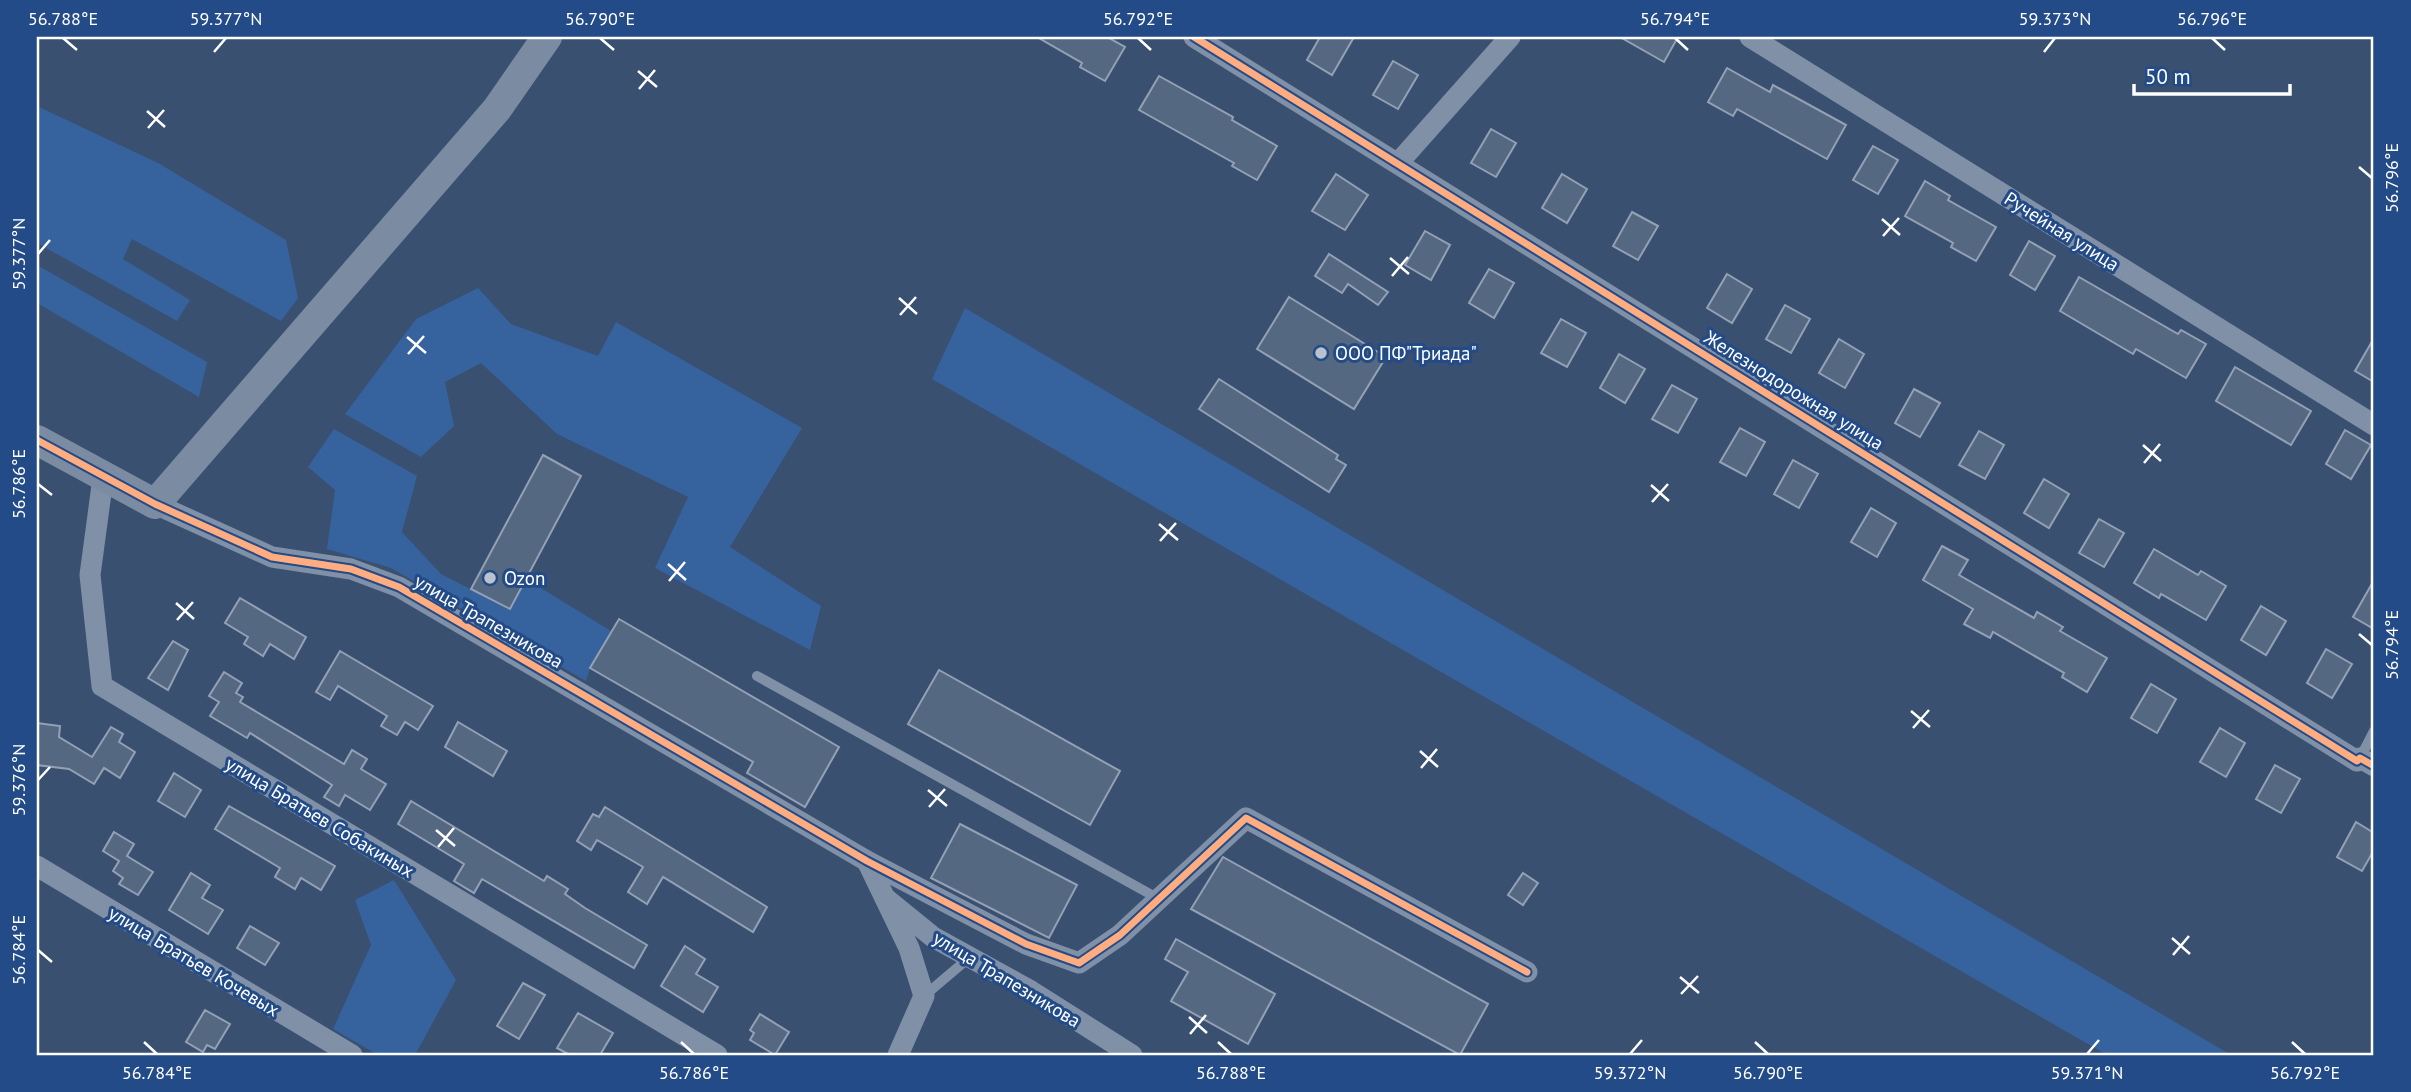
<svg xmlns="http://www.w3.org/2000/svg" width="2411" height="1092" viewBox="0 0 2411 1092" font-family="'PT Sans',sans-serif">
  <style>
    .green { fill: #36629e }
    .building { fill: #556882; stroke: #94a1b5; stroke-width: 2 }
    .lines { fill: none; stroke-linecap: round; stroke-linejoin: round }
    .lane { stroke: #8090a6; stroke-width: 10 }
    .street { stroke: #8090a6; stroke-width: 21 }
    .secondary { stroke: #7b8ca2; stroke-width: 30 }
    .cycleway-casing { stroke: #224b88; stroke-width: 11 }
    .cycleway { stroke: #ffac80; stroke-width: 7 }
    .ticks { fill: none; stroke: #fff; stroke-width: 2.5 }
    .poi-dot { fill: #bac2cd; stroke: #224b88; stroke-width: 2.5 }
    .labels { text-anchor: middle; stroke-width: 6; stroke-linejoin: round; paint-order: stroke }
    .street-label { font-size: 19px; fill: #fff; stroke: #224b88 }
    .poi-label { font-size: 19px; fill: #fff; stroke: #224b88; text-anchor: start }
    .neatline { fill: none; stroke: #fff; stroke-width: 2.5 }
    .ticks-label { font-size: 18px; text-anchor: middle; fill: #fff }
  </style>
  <rect width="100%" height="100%" fill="#395071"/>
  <g class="green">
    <polygon points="37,106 160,164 286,240 298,298 281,321 132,239 123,259 190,300 177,321 37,243"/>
    <polygon points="37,265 207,362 199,397 37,303"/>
    <polygon points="478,288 511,324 598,356 616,322 802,428 730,547 821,606 810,650 655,568 688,497 557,434 481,363 445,382 454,426 421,457 345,414 416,319"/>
    <polygon points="965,308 2231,1055 2107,1055 932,379"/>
    <polygon points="334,429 417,476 402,532 441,574 509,609 526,579 611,631 590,668 586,681 391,568 327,549 335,490 308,467"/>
    <polygon points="394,880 456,980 415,1055 378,1055 333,1029 371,945 355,900"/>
  </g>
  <g class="building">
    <polygon points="1037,37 1107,37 1125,47 1105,81 1080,67 1082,63"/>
    <polygon points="1320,37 1354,37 1332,75 1307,60"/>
    <polygon points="1620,37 1678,37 1664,62"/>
    <polygon points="1393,61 1418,75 1398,109 1373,95"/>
    <polygon points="1727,68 1770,92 1773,85 1846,125 1827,159 1737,109 1733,116 1708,102"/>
    <polygon points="1159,76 1233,117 1232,120 1277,146 1257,180 1232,166 1234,163 1139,110"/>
    <polygon points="1491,129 1516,143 1496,177 1471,163"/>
    <polygon points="1873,146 1898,160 1878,194 1853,180"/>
    <polygon points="1336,174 1368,195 1345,230 1312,211"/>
    <polygon points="1562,174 1587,189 1567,223 1542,208"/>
    <polygon points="1925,181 1950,196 1948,200 1996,227 1976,261 1951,247 1953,243 1905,216"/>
    <polygon points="1632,212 1658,226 1638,260 1613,246"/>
    <polygon points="1425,231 1450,245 1431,280 1405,265"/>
    <polygon points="2029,241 2055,256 2035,290 2010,275"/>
    <polygon points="1329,254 1388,292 1378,305 1348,284 1342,293 1315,276"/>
    <polygon points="1489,269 1514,283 1494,318 1469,303"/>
    <polygon points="1727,274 1752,289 1732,323 1707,308"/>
    <polygon points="2079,277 2178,334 2181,330 2206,344 2186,378 2136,349 2133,354 2060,311"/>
    <polygon points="1289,297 1386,357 1354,409 1257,349"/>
    <polygon points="1785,305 1810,319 1791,353 1766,339"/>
    <polygon points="1561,319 1586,333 1567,367 1541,353"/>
    <polygon points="2374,338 2374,382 2355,371"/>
    <polygon points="1839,339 1864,354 1845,388 1819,373"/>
    <polygon points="1619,354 1645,369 1625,403 1600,388"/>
    <polygon points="2235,367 2311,411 2291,445 2216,401"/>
    <polygon points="1219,379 1338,455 1336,459 1346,465 1329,492 1199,409"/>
    <polygon points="1672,385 1697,399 1678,433 1652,419"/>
    <polygon points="1914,389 1940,403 1920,437 1895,423"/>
    <polygon points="1740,428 1765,442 1746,476 1720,462"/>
    <polygon points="2345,430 2371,445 2351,479 2326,464"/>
    <polygon points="1979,431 2004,445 1985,479 1959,465"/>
    <polygon points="543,455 581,476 510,609 471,589"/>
    <polygon points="1793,460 1818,474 1799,508 1774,494"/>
    <polygon points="2044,479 2069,494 2049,528 2024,513"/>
    <polygon points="1871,508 1896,523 1877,557 1851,542"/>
    <polygon points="2099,519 2124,533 2104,567 2079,553"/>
    <polygon points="1942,546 1968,560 1959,575 2034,618 2037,612 2063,627 2060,631 2107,658 2087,692 2062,677 2064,673 1993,632 1990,638 1964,624 1973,609 1923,580"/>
    <polygon points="2154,549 2198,575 2201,571 2226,586 2206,620 2161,594 2159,598 2134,583"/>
    <polygon points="2374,580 2374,629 2353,617"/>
    <polygon points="240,598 306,637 294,659 270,644 263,656 244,644 248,637 225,623"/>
    <polygon points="2261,606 2286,621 2266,655 2241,640"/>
    <polygon points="619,619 839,747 805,807 747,773 753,762 590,668"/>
    <polygon points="173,641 188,650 168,690 148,678"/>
    <polygon points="2326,649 2352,664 2332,698 2307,683"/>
    <polygon points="340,651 433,706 418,730 405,722 397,735 381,726 387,716 338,686 330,700 316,692"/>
    <polygon points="939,670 1120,771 1090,825 908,724"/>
    <polygon points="224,672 242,683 236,693 243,697 240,702 344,764 352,750 367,759 361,769 386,784 370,810 345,795 339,806 324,797 332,785 250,733 247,738 210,716 219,702 209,696"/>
    <polygon points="2151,684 2176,699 2157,733 2131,718"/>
    <polygon points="458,722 507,751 493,776 445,747"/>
    <polygon points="37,723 60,726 59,737 92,757 111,727 123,734 119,742 135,752 120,778 104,768 94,784 69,769 37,765"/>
    <polygon points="2220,728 2245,743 2226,777 2200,762"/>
    <polygon points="2275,765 2300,779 2281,813 2256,799"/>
    <polygon points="174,773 201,790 185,817 158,801"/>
    <polygon points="411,801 544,881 547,876 568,889 565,894 585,908 647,945 634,968 482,879 474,893 454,881 464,864 398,824"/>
    <polygon points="229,806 335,866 321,890 301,878 295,889 275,877 280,868 215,829"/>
    <polygon points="605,807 767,907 753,932 663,877 647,904 628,892 643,867 597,840 591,850 577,841 593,814 599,817"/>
    <polygon points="2356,822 2374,833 2374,850 2362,871 2337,857"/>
    <polygon points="960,824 1077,885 1049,938 931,878"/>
    <polygon points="114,832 134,844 127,856 153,872 138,895 119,884 123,878 113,871 119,861 103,851"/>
    <polygon points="1223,857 1488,1004 1460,1055 1191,909"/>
    <polygon points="191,873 210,885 202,898 223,910 208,934 169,910"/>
    <polygon points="1523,873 1538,883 1523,905 1508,895"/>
    <polygon points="250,926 279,943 265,965 237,948"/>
    <polygon points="1176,939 1275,994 1248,1044 1171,1001 1188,972 1165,959"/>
    <polygon points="685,946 705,959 696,974 718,987 703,1012 661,986"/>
    <polygon points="523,983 545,995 519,1039 497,1026"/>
    <polygon points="205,1010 230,1024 215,1049 207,1045 203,1052 186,1042"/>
    <polygon points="578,1013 613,1033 600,1055 570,1055 557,1048"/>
    <polygon points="760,1014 789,1032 775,1055 750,1040 754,1033 750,1030"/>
  </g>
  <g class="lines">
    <g class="lane">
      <polyline points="757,676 1159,899"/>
      <polyline points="2360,758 2374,731"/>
      <polyline points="924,996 970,957"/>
    </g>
    <g class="street">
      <polyline points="1194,37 2357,761 2360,758 2374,766"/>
      <polyline points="1750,37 2374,425"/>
      <polyline points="1399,162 1510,37"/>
      <polyline points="103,478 90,575 102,686 717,1055"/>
      <polyline points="155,504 272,557 351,569 399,587 867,861 1026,944 1079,963 1120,935 1246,818 1527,972"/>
      <polyline points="867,861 909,948 924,996 898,1055"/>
      <polyline points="37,866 352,1055"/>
      <polyline points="885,898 933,937 1031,991 1132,1055"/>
    </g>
    <polyline class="secondary" points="37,440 155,504 497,109 547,37"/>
    <defs>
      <g id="cycleway">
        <polyline points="1194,37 2357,761 2360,758 2374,766"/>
        <polyline points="37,440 155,504 272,557 351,569 399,587 867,861 1026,944 1079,963 1120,935 1246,818 1527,972"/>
      </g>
    </defs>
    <use href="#cycleway" class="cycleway-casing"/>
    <use href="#cycleway" class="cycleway"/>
  </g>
  <path class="ticks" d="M63,38L77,50M600,38L614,50M1138,38L1151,50M1675,38L1688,50M2212,38L2225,50M214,52L226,38M2044,52L2055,38M638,71L657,87M639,89L655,70M147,111L165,127M148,128L164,110M2359,167L2372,178M1882,219L1900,235M1883,236L1899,218M38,254L50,240M1390,258L1409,274M1392,276L1408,257M899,298L917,314M900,315L916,297M407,337L426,353M408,354L424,336M2143,445L2161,461M2144,463L2160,444M38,484L52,495M1651,485L1669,501M1652,502L1668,484M1159,524L1178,540M1160,541L1176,523M668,564L686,580M669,581L685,562M176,603L194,619M177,620L193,602M2359,634L2372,645M1911,711L1930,727M1913,728L1929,710M1420,751L1438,767M1421,768L1437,749M38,780L50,767M928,790L947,806M929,807L945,789M436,830L455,846M438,847L454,828M2172,938L2190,954M38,950L52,962M2173,955L2189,936M1680,977L1699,993M1681,994L1698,976M1189,1017L1207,1033M1190,1034L1206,1015M144,1042L157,1054M681,1042L694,1054M1218,1042L1231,1054M1755,1042L1768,1054M2292,1042L2305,1054M1630,1054L1642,1040M2087,1054L2099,1040"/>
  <g class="poi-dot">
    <circle cx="1321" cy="353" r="7"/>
    <circle cx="490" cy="578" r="7"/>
  </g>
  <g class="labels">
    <g class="street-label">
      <text transform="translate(2062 231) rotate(32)" y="7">Ручейная улица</text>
      <text transform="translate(1794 390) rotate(32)" y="7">Железнодорожная улица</text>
      <text transform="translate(489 621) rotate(30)" y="7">улица Трапезникова</text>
      <text transform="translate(320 817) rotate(31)" y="7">улица Братьев Собакиных</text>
      <text transform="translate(194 961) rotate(31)" y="7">улица Братьев Кочевых</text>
      <text transform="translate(1007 979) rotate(31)" y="7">улица Трапезникова</text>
    </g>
    <g class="poi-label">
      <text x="1335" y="360">ООО ПФ"Триада"</text>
      <text x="504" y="585">Ozon</text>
    </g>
  </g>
  <rect width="2411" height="1092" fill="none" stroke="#224b88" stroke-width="77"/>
  <path d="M2134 84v10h156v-10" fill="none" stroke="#ffffff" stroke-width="3.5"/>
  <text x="2145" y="84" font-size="21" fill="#ffffff" stroke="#224b88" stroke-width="5" paint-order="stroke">50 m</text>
  <rect x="38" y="38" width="2334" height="1016" class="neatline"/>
  <g class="ticks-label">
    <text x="63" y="25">56.788°E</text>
    <text x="226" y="25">59.377°N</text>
    <text x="600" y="25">56.790°E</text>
    <text x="1138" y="25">56.792°E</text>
    <text x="1675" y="25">56.794°E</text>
    <text x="2055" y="25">59.373°N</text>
    <text x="2212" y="25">56.796°E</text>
    <text transform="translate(2392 178) rotate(-90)" y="6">56.796°E</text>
    <text transform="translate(19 254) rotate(-90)" y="6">59.377°N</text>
    <text transform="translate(19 484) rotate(-90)" y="6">56.786°E</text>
    <text transform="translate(2392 645) rotate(-90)" y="6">56.794°E</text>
    <text transform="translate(19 780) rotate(-90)" y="6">59.376°N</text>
    <text transform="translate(19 950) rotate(-90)" y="6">56.784°E</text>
    <text x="157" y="1079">56.784°E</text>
    <text x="694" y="1079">56.786°E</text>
    <text x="1231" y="1079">56.788°E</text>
    <text x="1630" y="1079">59.372°N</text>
    <text x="1768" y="1079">56.790°E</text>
    <text x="2087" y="1079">59.371°N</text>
    <text x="2305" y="1079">56.792°E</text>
  </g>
</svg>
